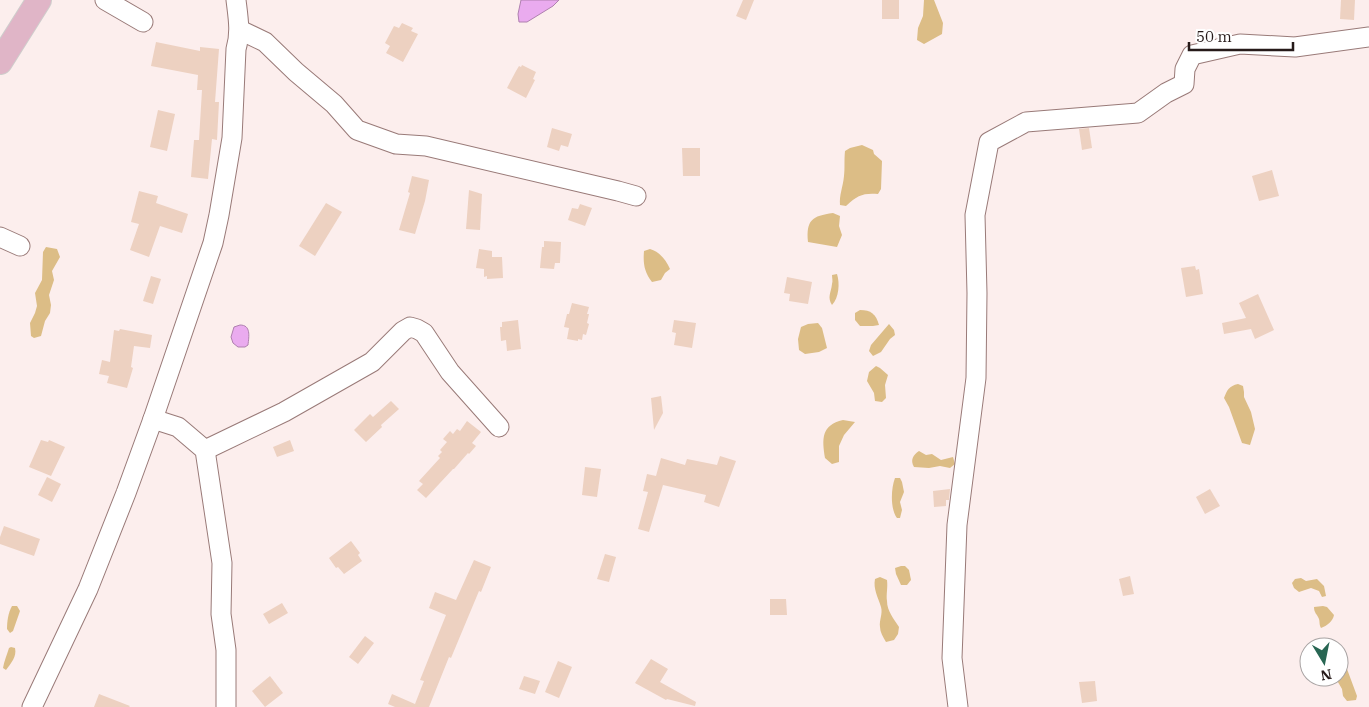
<svg xmlns="http://www.w3.org/2000/svg" width="1369" height="707" viewBox="0 0 1369 707" font-family="'IBM Plex Serif',serif">
  <style>
    .green { fill: #dcbd86 }
    .water { fill: #eaabef; stroke: #af80af }
    .building { fill: #edd1c1 }
    .lines { fill: none; stroke-linecap: round; stroke-linejoin: round }
    .minor-casing { stroke: #997a78; stroke-width: 21 }
    .major-casing { stroke: #cfcdcc; stroke-width: 26 }
    .minor { stroke: #fff; stroke-width: 19 }
    .major { stroke: #e0b5c7; stroke-width: 24 }
  </style>
  <rect width="100%" height="100%" fill="#fceeed"/>
  <g class="green">
    <polygon points="924,0 934,0 943,23 942,34 924,44 917,40 918,28 923,16"/>
    <path d="M862,145L873,150L874,154L882,161L881,189L878,194C863,193 858,195 846,206L840,205C839,195 843,187 844,176C845,168 844,161 845,151L850,148Z"/>
    <path d="M833,213L840,216L839,226L842,235L837,247L808,242C806,220 812,216 833,213Z"/>
    <polygon points="46,247 57,249 60,257 52,271 54,280 49,295 51,305 50,313 45,321 41,336 34,338 31,336 30,323 35,313 37,306 35,293 42,280 43,252"/>
    <path d="M650,249C660,252 666,260 670,269L665,273L661,280L652,282C644,272 643,263 644,251Z"/>
    <path d="M837,274C840,283 839,298 832,305C827,297 831,293 832,284C833,281 832,278 832,275Z"/>
    <path d="M860,310C871,310 876,314 879,325L873,326H860L855,320V313Z"/>
    <polygon points="818,323 822,328 827,348 819,352 805,354 799,350 798,339 801,327 808,324"/>
    <polygon points="889,324 894,330 895,335 890,339 881,352 873,356 869,351 871,345"/>
    <polygon points="876,366 880,368 888,375 885,385 886,398 882,402 875,401 874,393 867,381 869,372"/>
    <path d="M1238,384L1243,386L1244,392V397L1251,412L1255,429L1250,445L1242,443L1229,407L1224,398C1227,390 1229,386 1238,384Z"/>
    <path d="M843,420L855,422L844,435L839,446V462L832,464L825,458C822,439 821,425 843,420Z"/>
    <path d="M919,451L926,455L932,454L941,460L953,457L955,464L950,468L940,466L929,468L914,467C910,460 913,455 919,451Z"/>
    <path d="M895,478H900L902,482L904,492L900,502L902,510L900,518H897C890,509 891,488 895,478Z"/>
    <polygon points="901,566 905,566 909,570 911,580 907,585 901,585 896,574 895,568"/>
    <path d="M880,577L887,580C888,588 886,594 887,601C887,611 894,619 899,627L898,634L894,640L886,642C883,637 880,632 880,627C879,620 883,614 881,607C878,597 873,589 875,579Z"/>
    <polygon points="1295,579 1301,578 1306,581 1317,579 1324,586 1326,596 1322,597 1319,591 1311,588 1299,592 1294,588 1292,583"/>
    <path d="M12,606H17L20,611L13,631L10,633L7,629C7,622 8,613 12,606Z"/>
    <path d="M1323,606L1327,607L1334,615C1333,621 1327,626 1321,628C1319,624 1320,623 1319,619C1317,614 1314,613 1314,607Z"/>
    <path d="M11,647L15,648C17,657 11,663 6,670L3,668C4,661 7,655 9,648Z"/>
    <polygon points="1339,655 1347,661 1347,669 1357,696 1356,700 1347,701 1343,696 1342,689 1335,677 1339,677"/>
  </g>
  <g class="water">
    <polygon points="521,0 559,0 553,6 527,22 519,22 518,14"/>
    <path d="M240,325C251,325 249,336 248,345L245,347H238L233,343L231,337L234,327Z"/>
  </g>
  <g class="building">
    <polygon points="743,0 754,0 746,20 736,16"/>
    <rect x="882" y="0" width="17" height="19"/>
    <polygon points="1341,0 1355,0 1354,20 1340,19"/>
    <polygon points="402,23 413,28 411,31 418,34 403,62 386,53 390,46 385,43 394,26 399,28"/>
    <polygon points="156,42 200,51 200,47 219,49 215,102 219,102 217,140 212,139 208,179 191,177 194,140 199,140 202,90 197,90 198,75 151,66"/>
    <polygon points="522,65 536,72 533,79 535,80 526,98 507,88 516,71 519,66 521,67"/>
    <polygon points="158,110 175,114 167,151 150,147"/>
    <polygon points="552,128 572,134 568,147 561,145 559,151 547,147"/>
    <polygon points="1089,128 1092,148 1082,150 1079,129"/>
    <polygon points="682,148 700,148 700,176 683,176"/>
    <polygon points="1272,170 1279,196 1259,201 1252,176"/>
    <polygon points="412,176 429,180 425,201 415,234 399,230 410,193 408,192"/>
    <polygon points="469,190 482,194 480,230 466,229"/>
    <polygon points="139,191 158,196 156,203 188,214 182,233 160,226 149,257 130,250 139,224 131,222"/>
    <polygon points="326,203 342,212 315,256 299,246"/>
    <polygon points="580,204 592,208 585,226 568,220 572,208 578,209"/>
    <polygon points="544,241 561,242 560,263 555,263 554,269 540,268 542,247 544,247"/>
    <polygon points="479,249 492,251 492,257 502,257 503,278 487,279 487,276 484,277 484,269 476,268"/>
    <polygon points="1195,266 1196,270 1199,269 1203,294 1186,297 1181,268"/>
    <polygon points="151,276 161,279 153,304 143,301"/>
    <polygon points="787,277 812,282 808,304 789,301 790,294 784,293"/>
    <polygon points="1258,294 1274,330 1255,339 1251,329 1224,334 1222,323 1246,318 1239,303"/>
    <polygon points="572,303 589,307 587,314 589,314 587,323 589,324 586,335 583,334 582,340 578,339 578,341 567,339 569,328 564,327 567,314 569,314"/>
    <polygon points="518,320 521,349 507,351 506,340 501,341 500,327 502,327 502,322"/>
    <polygon points="674,320 696,323 692,348 674,345 676,333 672,332"/>
    <polygon points="120,329 152,335 150,348 134,346 131,367 133,368 127,388 107,383 109,376 99,374 102,360 110,362 114,330 119,331"/>
    <polygon points="661,396 663,413 654,430 651,398"/>
    <polygon points="391,401 399,409 381,425 382,427 366,442 354,430 370,414 373,417"/>
    <polygon points="467,421 481,432 472,443 476,446 469,454 468,453 454,469 453,469 426,498 417,490 423,484 419,481 440,458 438,456 442,452 440,450 447,442 443,439 450,431 453,434 457,429 460,431"/>
    <polygon points="41,440 48,442 49,440 65,447 51,476 29,467"/>
    <polygon points="290,440 294,451 277,457 273,447"/>
    <polygon points="720,456 736,461 719,507 704,502 706,495 663,485 649,532 638,529 648,492 643,491 647,474 656,476 661,458 685,465 687,459 717,465"/>
    <polygon points="585,467 601,469 597,497 582,495"/>
    <polygon points="47,477 61,484 52,502 38,495"/>
    <polygon points="950,489 949,500 946,500 946,506 934,507 933,491"/>
    <polygon points="1210,489 1220,506 1205,514 1196,497"/>
    <polygon points="4,526 40,539 34,556 0,544 0,537"/>
    <polygon points="351,541 360,553 358,555 362,561 344,574 338,567 336,568 329,558"/>
    <polygon points="605,554 616,557 609,582 597,579"/>
    <polygon points="474,560 491,567 481,592 479,591 451,658 449,657 429,707 395,707 388,704 392,694 415,704 424,681 420,680 446,615 429,608 435,592 456,600"/>
    <polygon points="1130,576 1134,594 1123,596 1119,579"/>
    <polygon points="770,599 786,599 787,615 770,615"/>
    <polygon points="282,603 288,613 269,624 263,614"/>
    <polygon points="365,636 374,643 358,664 349,657"/>
    <polygon points="651,659 668,669 660,682 696,702 695,706 667,699 666,700 635,683"/>
    <polygon points="558,661 572,667 559,698 545,692"/>
    <polygon points="270,676 283,693 265,707 252,691"/>
    <polygon points="524,676 540,681 535,694 519,689"/>
    <polygon points="1095,681 1097,701 1082,703 1079,682"/>
    <polygon points="99,694 130,706 129,707 94,707"/>
  </g>
  <g class="lines">
    <defs>
      <g id="minor">
        <polyline points="105,0 143,22"/>
        <polyline points="240,30 265,42 296,72 334,104 357,130 396,144 426,146 618,191 636,196"/>
        <polyline points="0,237 20,246"/>
        <polyline points="153,419 178,427 205,450 222,563 221,614 226,650 226,707"/>
        <polyline points="205,450 284,412 372,362 403,331 410,327 417,329 424,333 450,372 499,427"/>
        <path d="M32,707L88,589L126,493L153,419L213,243L219,215L232,138L236,49C241,32 238,17 236,0"/>
        <polyline points="958,707 952,658 957,525 976,378 977,293 975,215 989,142 1026,122 1138,113 1166,93 1184,84 1185,69 1192,55 1240,44 1295,47 1369,37"/>
      </g>
      <polyline id="major" points="0,62 39,0"/>
    </defs>
    <use href="#minor" class="minor-casing"/>
    <use href="#major" class="major-casing"/>
    <use href="#minor" class="minor"/>
    <use href="#major" class="major"/>
  </g>
  <g transform="translate(1324 662) rotate(170)"><circle r="24" fill="#ffffff" stroke="#a8a3a3"/>
  <path d="M0-4L9 19L0 12L-9 19Z" fill="#286653"/>
  <text y="-8" font-size="14" font-weight="bold" text-anchor="middle" fill="#261a19">N</text>
  </g>
  <path d="M1189 42v8h104v-8" fill="none" stroke="#261a19" stroke-width="2.5"/>
  <text x="1196" y="42" font-size="15" fill="#261a19" stroke="#ffffff" stroke-width="4" paint-order="stroke">50 m</text>
</svg>
